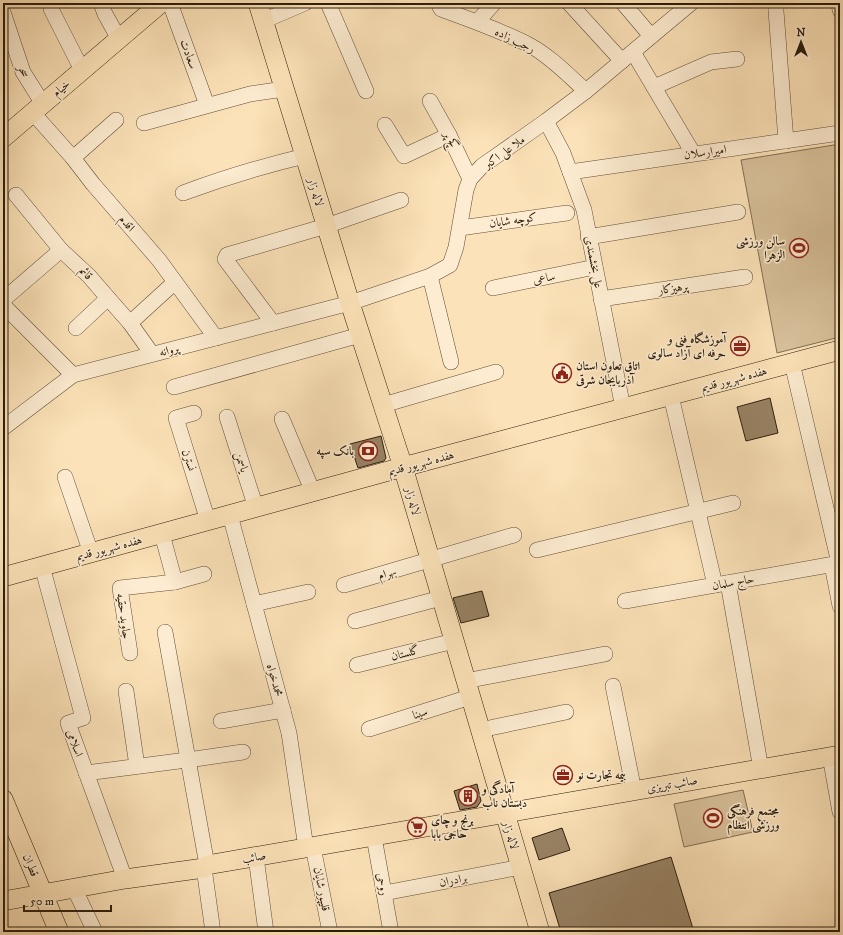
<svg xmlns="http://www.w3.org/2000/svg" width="843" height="935" viewBox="0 0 843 935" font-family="'IM FELL DW Pica',Amiri,serif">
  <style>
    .green { fill: #d8c19b; stroke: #826f54 }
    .building { fill: #988365; stroke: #2b1d0c }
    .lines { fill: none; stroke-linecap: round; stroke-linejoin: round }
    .minor-casing { stroke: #5f4e37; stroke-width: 16 }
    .major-casing { stroke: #2b1d0c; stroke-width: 20 }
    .minor { stroke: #fdecd1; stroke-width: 15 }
    .major { stroke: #fce2b8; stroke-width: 19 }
    .labels { text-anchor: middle; stroke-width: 3; stroke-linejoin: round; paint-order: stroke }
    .street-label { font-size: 12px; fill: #2b1d0c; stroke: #fdecd1 }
    .poi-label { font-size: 12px; font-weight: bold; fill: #2b1d0c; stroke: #fdecd1; text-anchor: start }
  </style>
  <rect width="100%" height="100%" fill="#fce2b8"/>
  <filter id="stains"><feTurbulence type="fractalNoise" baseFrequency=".005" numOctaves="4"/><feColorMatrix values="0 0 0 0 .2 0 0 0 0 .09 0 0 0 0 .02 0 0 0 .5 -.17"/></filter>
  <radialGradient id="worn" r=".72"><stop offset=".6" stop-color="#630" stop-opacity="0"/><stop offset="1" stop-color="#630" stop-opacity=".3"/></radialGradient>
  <g class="green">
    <polygon points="840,144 840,337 777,353 741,160"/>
    <polygon points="743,790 753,832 684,847 674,804"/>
  </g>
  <g class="building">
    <polygon points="770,398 778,433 746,441 737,407"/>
    <polygon points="381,436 386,458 384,461 358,468 350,444"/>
    <polygon points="482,591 489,616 461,623 453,598"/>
    <polygon points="477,784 481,801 477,807 460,810 454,791"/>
    <polygon points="562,828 570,850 539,860 532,838"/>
    <polygon points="671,857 694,932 561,932 549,893"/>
  </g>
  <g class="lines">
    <defs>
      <g id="minor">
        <polyline points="101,3 105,14 119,39"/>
        <polyline points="170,3 207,105"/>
        <polyline points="328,3 366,91"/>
        <path d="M438,3L441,9C471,20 503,31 531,46C551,57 569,76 586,91"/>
        <polyline points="569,3 622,61"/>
        <polyline points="623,3 651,36"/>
        <polyline points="839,3 840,10"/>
        <polyline points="51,9 82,70"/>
        <polyline points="776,11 786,141"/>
        <polyline points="3,12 23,72 43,104"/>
        <polyline points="263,21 305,3"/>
        <polyline points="477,22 494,3"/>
        <polyline points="633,52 693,153"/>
        <polyline points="654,87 711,62 737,59"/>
        <polyline points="430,101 449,135 470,179"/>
        <polyline points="33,113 73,158 93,184 159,260 216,338"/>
        <polyline points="546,121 563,153 584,210 623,408"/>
        <polyline points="144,123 250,94 284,89"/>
        <polyline points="385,125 404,156 449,135"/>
        <polyline points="73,158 116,120"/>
        <polyline points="570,172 840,133"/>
        <path d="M183,193C223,178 263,166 305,156"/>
        <polyline points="16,195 61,250 89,276 108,298 130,323 152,354"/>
        <polyline points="460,228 567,213"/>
        <polyline points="588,237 738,212"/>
        <polyline points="430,276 451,362"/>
        <polyline points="493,288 595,267"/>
        <polyline points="601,299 745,277"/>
        <polyline points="3,300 61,250"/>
        <polyline points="3,305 73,375"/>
        <polyline points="130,323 175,282"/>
        <polyline points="273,323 225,259 227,255 326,226 401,200"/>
        <polyline points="76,328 108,298"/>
        <polyline points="792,363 839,563"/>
        <polyline points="174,387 360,335"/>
        <polyline points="671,396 715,585"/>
        <polyline points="383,405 496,372"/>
        <polyline points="194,413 176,418 208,521"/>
        <polyline points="227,417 256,508"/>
        <polyline points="282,419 313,492"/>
        <polyline points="3,428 73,375 350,303 430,276 450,265 456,247 466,190 470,179 482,166 546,121 586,91 691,3"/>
        <polyline points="65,477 91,553"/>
        <polyline points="230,515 289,733 306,848"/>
        <polyline points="537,550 733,503"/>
        <polyline points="832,565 840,606"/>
        <polyline points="42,566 83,718 68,723 125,879"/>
        <polyline points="175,582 204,574"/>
        <polyline points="728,583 761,769"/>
        <polyline points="344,585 514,535"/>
        <polyline points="625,601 840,563"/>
        <polyline points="254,604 308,592"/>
        <polyline points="355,621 441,598"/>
        <polyline points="165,632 207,865"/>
        <polyline points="130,653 120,588 175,582 162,534"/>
        <polyline points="357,665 454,641"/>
        <polyline points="465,681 605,654"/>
        <polyline points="613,686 634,791"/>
        <polyline points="126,691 137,766"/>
        <polyline points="221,721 283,710"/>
        <polyline points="369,729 470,697"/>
        <polyline points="480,730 566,712"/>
        <polyline points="830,756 840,812"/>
        <polyline points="188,760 243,752"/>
        <polyline points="86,773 179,761"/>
        <polyline points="374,837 391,932"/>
        <polyline points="313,847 330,932"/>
        <polyline points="256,857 266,932"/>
        <polyline points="204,868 213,932"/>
        <polyline points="74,888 95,932"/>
        <polyline points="384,893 521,867"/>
      </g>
      <g id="major">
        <polyline points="258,3 350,303 403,467 540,932"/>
        <polyline points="3,138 161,3"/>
        <polyline points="3,577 403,467 840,350"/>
        <polyline points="3,799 59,932"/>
        <polyline points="3,901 125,879 204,868 207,865 840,755"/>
      </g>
    </defs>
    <use href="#minor" class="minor-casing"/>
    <use href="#major" class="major-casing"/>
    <use href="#minor" class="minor"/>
    <use href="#major" class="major"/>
  </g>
  <defs>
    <symbol id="stadium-ring" viewBox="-11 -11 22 22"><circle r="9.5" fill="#fdecd1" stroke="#8f2418" stroke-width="1.5"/><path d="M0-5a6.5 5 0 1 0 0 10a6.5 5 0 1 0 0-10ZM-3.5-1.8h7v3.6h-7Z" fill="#8f2418"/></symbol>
    <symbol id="office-ring" viewBox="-11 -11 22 22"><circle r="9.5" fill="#fdecd1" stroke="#8f2418" stroke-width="1.5"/><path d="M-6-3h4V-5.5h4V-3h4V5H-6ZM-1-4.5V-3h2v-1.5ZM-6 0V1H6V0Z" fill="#8f2418"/></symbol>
    <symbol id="civic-ring" viewBox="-11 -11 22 22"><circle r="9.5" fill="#fdecd1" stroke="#8f2418" stroke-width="1.5"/><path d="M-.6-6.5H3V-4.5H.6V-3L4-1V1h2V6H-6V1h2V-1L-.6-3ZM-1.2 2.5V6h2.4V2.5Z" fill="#8f2418"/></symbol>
    <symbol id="bank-ring" viewBox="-11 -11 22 22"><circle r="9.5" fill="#fdecd1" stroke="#8f2418" stroke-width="1.5"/><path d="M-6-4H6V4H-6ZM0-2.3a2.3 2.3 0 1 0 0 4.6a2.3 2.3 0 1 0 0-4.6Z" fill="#8f2418"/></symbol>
    <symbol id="building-ring" viewBox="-11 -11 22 22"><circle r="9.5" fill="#fdecd1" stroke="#8f2418" stroke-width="1.5"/><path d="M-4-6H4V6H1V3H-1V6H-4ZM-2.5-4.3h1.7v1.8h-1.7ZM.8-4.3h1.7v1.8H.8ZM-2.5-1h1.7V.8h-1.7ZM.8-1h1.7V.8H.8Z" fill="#8f2418"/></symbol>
    <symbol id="supermarket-ring" viewBox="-11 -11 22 22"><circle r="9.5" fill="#fdecd1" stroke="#8f2418" stroke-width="1.5"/><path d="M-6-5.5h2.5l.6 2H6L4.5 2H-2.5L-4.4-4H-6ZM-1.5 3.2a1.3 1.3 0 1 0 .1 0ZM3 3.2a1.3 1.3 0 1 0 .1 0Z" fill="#8f2418"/></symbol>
  </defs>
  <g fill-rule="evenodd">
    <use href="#stadium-ring" x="788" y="237" width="22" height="22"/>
    <use href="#office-ring" x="729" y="335" width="22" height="22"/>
    <use href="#civic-ring" x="551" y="362" width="22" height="22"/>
    <use href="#bank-ring" x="357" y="440" width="22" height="22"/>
    <use href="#office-ring" x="552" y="764" width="22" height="22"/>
    <use href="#building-ring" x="457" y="785" width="22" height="22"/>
    <use href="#stadium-ring" x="702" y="807" width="22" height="22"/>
    <use href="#supermarket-ring" x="406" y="816" width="22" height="22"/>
  </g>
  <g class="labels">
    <g class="street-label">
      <text transform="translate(515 40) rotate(26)" y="4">رجب زاده</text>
      <text transform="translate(189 54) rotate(70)" y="4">سعادت</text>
      <text transform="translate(24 71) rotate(65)" y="4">سحر</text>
      <text transform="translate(61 88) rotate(-40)" y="4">خیام</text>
      <text transform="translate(451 140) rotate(63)" y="4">گچ پر</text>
      <text transform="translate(504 152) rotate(-36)" y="4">ملا علی اکبر</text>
      <text transform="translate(705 152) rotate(-8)" y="4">امیرارسلان</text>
      <text transform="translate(316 192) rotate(73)" y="4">لاله زار</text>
      <text transform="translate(513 220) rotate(-8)" y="4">کوچه شایان</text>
      <text transform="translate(127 223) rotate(49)" y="4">اقدم</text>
      <text transform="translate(594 262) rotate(79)" y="4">علی بخشمندی</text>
      <text transform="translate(86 273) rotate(45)" y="4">قائم</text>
      <text transform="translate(544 278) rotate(-11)" y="4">ساعی</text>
      <text transform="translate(673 288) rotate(-8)" y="4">پرهیزکار</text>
      <text transform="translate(169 350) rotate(-14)" y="4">پروانه</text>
      <text transform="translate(734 379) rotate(-15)" y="4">هفده شهریور قدیم</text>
      <text transform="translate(189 460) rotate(72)" y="4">نسترن</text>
      <text transform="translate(242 462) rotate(72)" y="4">یاسمن</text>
      <text transform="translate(421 463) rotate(-15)" y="4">هفده شهریور قدیم</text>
      <text transform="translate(413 501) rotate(74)" y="4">لاله زار</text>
      <text transform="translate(109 548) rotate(-15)" y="4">هفده شهریور قدیم</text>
      <text transform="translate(387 573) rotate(-16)" y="4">بهرام</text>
      <text transform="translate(733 582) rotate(-10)" y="4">حاج سلمان</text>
      <text transform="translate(124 616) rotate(82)" y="4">جاوید حقیه</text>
      <text transform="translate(405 653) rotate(-14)" y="4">گلستان</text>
      <text transform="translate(275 680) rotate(75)" y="4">محمدخواه</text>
      <text transform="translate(420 713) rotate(-18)" y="4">سینا</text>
      <text transform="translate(75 743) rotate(70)" y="4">اسلامی</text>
      <text transform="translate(672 784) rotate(-10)" y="4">صائب تبریزی</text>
      <text transform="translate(511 835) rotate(73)" y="4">لاله زار</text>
      <text transform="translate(254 857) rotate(-10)" y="4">صائب</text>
      <text transform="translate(31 865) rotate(67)" y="4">قطران</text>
      <text transform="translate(453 880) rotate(-11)" y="4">برادران</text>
      <text transform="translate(383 884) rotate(80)" y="4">روحی</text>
      <text transform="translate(322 889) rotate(79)" y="4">قلیپور شایان</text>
    </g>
    <g class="poi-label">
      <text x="785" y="245" text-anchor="end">سالن ورزشی<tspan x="785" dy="14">الزهرا</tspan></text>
      <text x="726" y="343" text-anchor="end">آموزشگاه فنی و<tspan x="726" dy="14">حرفه ای آزاد سالوی</tspan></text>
      <text x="576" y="370">اتاق تعاون استان<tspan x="576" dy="14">آذربایجان شرقی</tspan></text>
      <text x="354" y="455" text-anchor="end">بانک سپه</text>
      <text x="577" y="779">بیمه تجارت نو</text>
      <text x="482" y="793">آمادگی و<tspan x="482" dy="14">دبستان ناب</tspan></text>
      <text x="727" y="815">مجتمع فرهنگی<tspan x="727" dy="14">ورزشی انتظام</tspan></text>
      <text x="431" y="824">برنج و چای<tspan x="431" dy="14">حاجی بابا</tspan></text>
    </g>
  </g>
  <rect width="843" height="935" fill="none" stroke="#fce2b8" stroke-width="16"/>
  <rect x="4" y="4" width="835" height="927" fill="none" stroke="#2b1d0c" stroke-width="2"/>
  <rect x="8" y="8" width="827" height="919" fill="none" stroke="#2b1d0c"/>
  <g transform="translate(801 42)" stroke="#fdecd1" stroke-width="3" paint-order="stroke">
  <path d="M0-3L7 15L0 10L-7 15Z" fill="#2b1d0c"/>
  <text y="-6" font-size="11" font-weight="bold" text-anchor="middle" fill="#2b1d0c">N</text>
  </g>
  <path d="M24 905v6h87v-6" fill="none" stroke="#2b1d0c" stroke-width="2"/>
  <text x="30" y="905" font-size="12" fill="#2b1d0c" stroke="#fdecd1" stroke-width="3" paint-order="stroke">50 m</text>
  <rect width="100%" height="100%" filter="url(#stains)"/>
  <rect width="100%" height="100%" fill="url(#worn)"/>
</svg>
